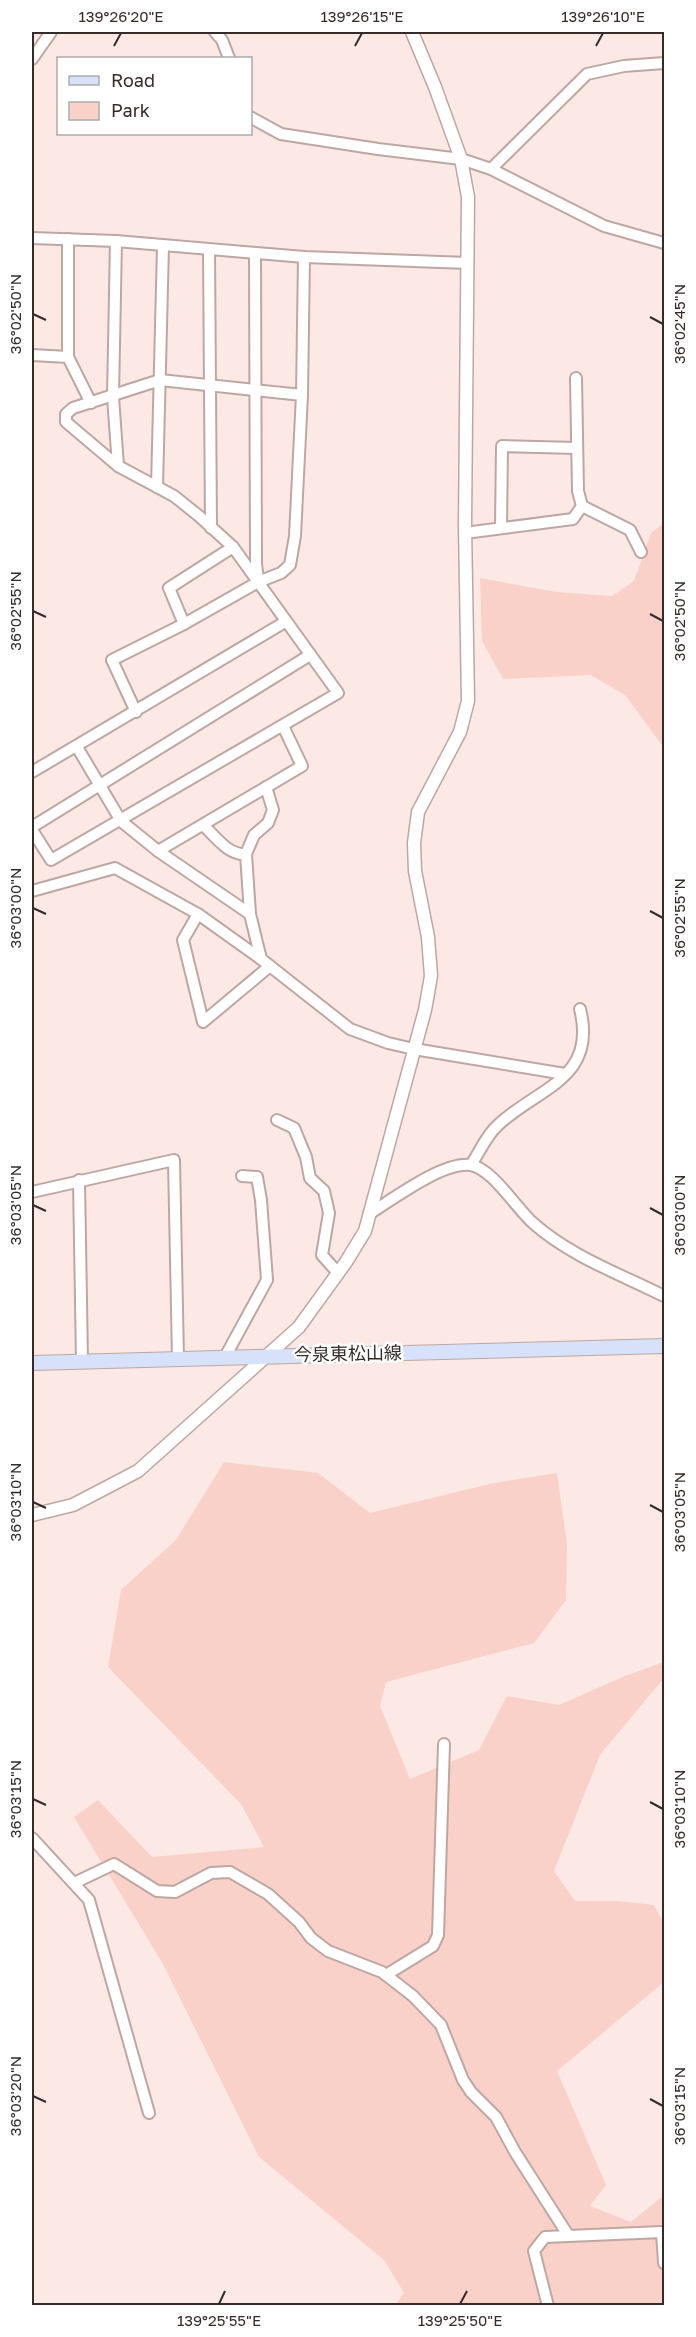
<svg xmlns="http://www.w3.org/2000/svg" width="696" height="2337" viewBox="0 0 696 2337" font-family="'Golos Text','Noto Sans JP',sans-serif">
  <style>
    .green { fill: #f9d1c9 }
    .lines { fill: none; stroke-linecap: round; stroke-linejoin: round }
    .minor-casing { stroke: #bea7a3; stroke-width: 14 }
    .tertiary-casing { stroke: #bea7a3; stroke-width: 15 }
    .secondary-casing { stroke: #bea7a3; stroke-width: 16 }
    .minor { stroke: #fff; stroke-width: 10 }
    .tertiary { stroke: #fff; stroke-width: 12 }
    .secondary { stroke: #d7e1fa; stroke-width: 14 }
    .ticks { fill: none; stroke: #352c2a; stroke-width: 2 }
    .labels { text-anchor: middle; stroke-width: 5; stroke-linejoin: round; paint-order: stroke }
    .street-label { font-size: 18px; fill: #352c2a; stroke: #fff }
    .neatline { fill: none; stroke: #352c2a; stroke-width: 2 }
    .ticks-label { font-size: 15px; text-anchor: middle; fill: #352c2a }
  </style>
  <rect width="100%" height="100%" fill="#fce9e5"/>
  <g class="green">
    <polygon points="664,523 664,748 625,695 591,675 503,679 482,641 480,578 556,592 612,596 634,581 651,533"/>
    <polygon points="224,1462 318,1473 370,1513 494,1483 557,1473 567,1544 566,1600 534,1643 386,1682 380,1706 410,1779 479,1750 507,1696 559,1705 625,1676 664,1662 664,1678 600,1755 554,1871 575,1901 618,1901 654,1905 664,1924 664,1982 557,2071 606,2185 590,2206 631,2222 664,2195 664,2305 395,2305 404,2293 384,2260 259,2157 163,1964 74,1817 98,1800 152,1857 264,1847 241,1804 108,1667 121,1590 176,1540"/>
  </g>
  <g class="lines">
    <defs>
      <g id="minor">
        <polyline points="215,32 222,40 229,58"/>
        <polyline points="32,59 51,32"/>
        <polyline points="250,117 281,134 378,149 461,159 491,169 604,226 664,243"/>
        <polyline points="491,169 587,74 624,66 664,63"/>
        <polyline points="32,238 116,241 304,257 468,263"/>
        <polyline points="68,239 68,357 91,403"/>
        <polyline points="116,241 113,397 118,466"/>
        <polyline points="209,249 211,528"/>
        <polyline points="255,253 256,564 258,579"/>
        <polyline points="32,355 68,357"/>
        <polyline points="576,378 578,491 582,506 630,530 641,552"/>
        <polyline points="302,395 304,257"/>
        <polyline points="157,487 163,246"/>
        <polyline points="501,528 502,446 577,448"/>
        <polyline points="465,533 573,519 582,506"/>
        <polyline points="184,624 169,588 233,547"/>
        <polyline points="77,747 121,821 158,851 250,914"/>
        <polyline points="32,772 285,622"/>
        <path d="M204,826C216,837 229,856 246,854L250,914L261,959"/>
        <polyline points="32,827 310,655"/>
        <polyline points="32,830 51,860 338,693 233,547 199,516 174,496 118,466 66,422 66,414 73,408 160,380 302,395 295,536 290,565 281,573 258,582 184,624 112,660 136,712"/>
        <polyline points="158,851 302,766 283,726"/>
        <polyline points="246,854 254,835 268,823 273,810 266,787"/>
        <polyline points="32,891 115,868 198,914 261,959 350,1029 388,1043 414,1049 565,1074"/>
        <polyline points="198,914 183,940 203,1022 270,966"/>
        <polyline points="277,1120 294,1128 306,1157 310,1178 324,1191 329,1213 322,1255 338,1273"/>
        <path d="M471,1165C479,1153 486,1136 497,1126C536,1088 598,1080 580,1009"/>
        <polyline points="79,1180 82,1361"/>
        <polyline points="32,1192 174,1160 178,1358"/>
        <path d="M369,1214C393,1199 442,1162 470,1165C491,1167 517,1209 533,1223C570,1256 620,1274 664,1296"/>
        <polyline points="225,1357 267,1280 261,1200 257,1177 242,1176"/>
        <polyline points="32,1838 89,1900 149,2113"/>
        <polyline points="74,1883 114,1864 157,1891 175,1892 211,1873 230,1872 268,1894 299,1922 311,1938 328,1951 382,1972 413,1996 441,2025 463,2080 471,2092 496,2117 515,2152 568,2235"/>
        <polyline points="386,1975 433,1946 438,1935 444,1744"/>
        <polyline points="548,2306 534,2251 545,2237 662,2232 664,2263"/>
      </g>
      <polyline id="tertiary" points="32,1515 73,1505 138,1471 299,1327 346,1262 365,1231 425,1010 431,976 428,937 415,871 414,843 418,812 460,732 468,701 465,526 468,197 461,159 435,87 412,32"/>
      <polyline id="secondary" points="32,1363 664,1346"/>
    </defs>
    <use href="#minor" class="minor-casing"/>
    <use href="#tertiary" class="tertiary-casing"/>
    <use href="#secondary" class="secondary-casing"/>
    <use href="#minor" class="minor"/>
    <use href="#tertiary" class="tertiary"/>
    <use href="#secondary" class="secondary"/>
  </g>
  <path class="ticks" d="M114,46L121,33M355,46L362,33M596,46L603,33M33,314L46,320M650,317L663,324M33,611L46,617M650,614L663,621M33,908L46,914M650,911L663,918M33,1205L46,1211M650,1208L663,1215M33,1502L46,1508M650,1505L663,1512M33,1799L46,1805M650,1802L663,1809M33,2096L46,2102M650,2099L663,2106M219,2304L225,2291M460,2304L467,2291"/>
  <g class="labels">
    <g class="street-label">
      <text transform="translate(348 1354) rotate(-1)" y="6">今泉東松山線</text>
    </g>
  </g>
  <rect width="696" height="2337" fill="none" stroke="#ffffff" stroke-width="66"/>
  <rect x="57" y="57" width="195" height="78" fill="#ffffff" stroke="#aeabaa" stroke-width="1.5"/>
  <rect x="69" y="76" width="30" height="9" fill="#d7e1fa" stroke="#aeabaa" stroke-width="1.5"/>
  <text x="111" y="87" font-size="18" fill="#352c2a">Road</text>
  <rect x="69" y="102" width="30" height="18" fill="#f9d1c9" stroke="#aeabaa" stroke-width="1.5"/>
  <text x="111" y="117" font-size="18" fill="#352c2a">Park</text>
  <rect x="33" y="33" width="630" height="2271" class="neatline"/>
  <g class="ticks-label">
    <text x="121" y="22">139°26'20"E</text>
    <text x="362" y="22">139°26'15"E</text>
    <text x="603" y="22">139°26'10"E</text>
    <text transform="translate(16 314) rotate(-90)" y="5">36°02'50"N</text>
    <text transform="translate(680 324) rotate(-90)" y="5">36°02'45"N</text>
    <text transform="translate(16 611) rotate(-90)" y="5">36°02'55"N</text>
    <text transform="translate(680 621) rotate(-90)" y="5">36°02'50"N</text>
    <text transform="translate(16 908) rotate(-90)" y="5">36°03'00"N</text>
    <text transform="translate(680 918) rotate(-90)" y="5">36°02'55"N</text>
    <text transform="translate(16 1205) rotate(-90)" y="5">36°03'05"N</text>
    <text transform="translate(680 1215) rotate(-90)" y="5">36°03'00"N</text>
    <text transform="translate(16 1502) rotate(-90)" y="5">36°03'10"N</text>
    <text transform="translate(680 1512) rotate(-90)" y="5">36°03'05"N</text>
    <text transform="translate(16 1799) rotate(-90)" y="5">36°03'15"N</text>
    <text transform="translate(680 1809) rotate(-90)" y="5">36°03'10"N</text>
    <text transform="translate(16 2096) rotate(-90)" y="5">36°03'20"N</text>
    <text transform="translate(680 2106) rotate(-90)" y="5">36°03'15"N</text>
    <text x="219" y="2326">139°25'55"E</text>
    <text x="460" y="2326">139°25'50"E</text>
  </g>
</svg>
